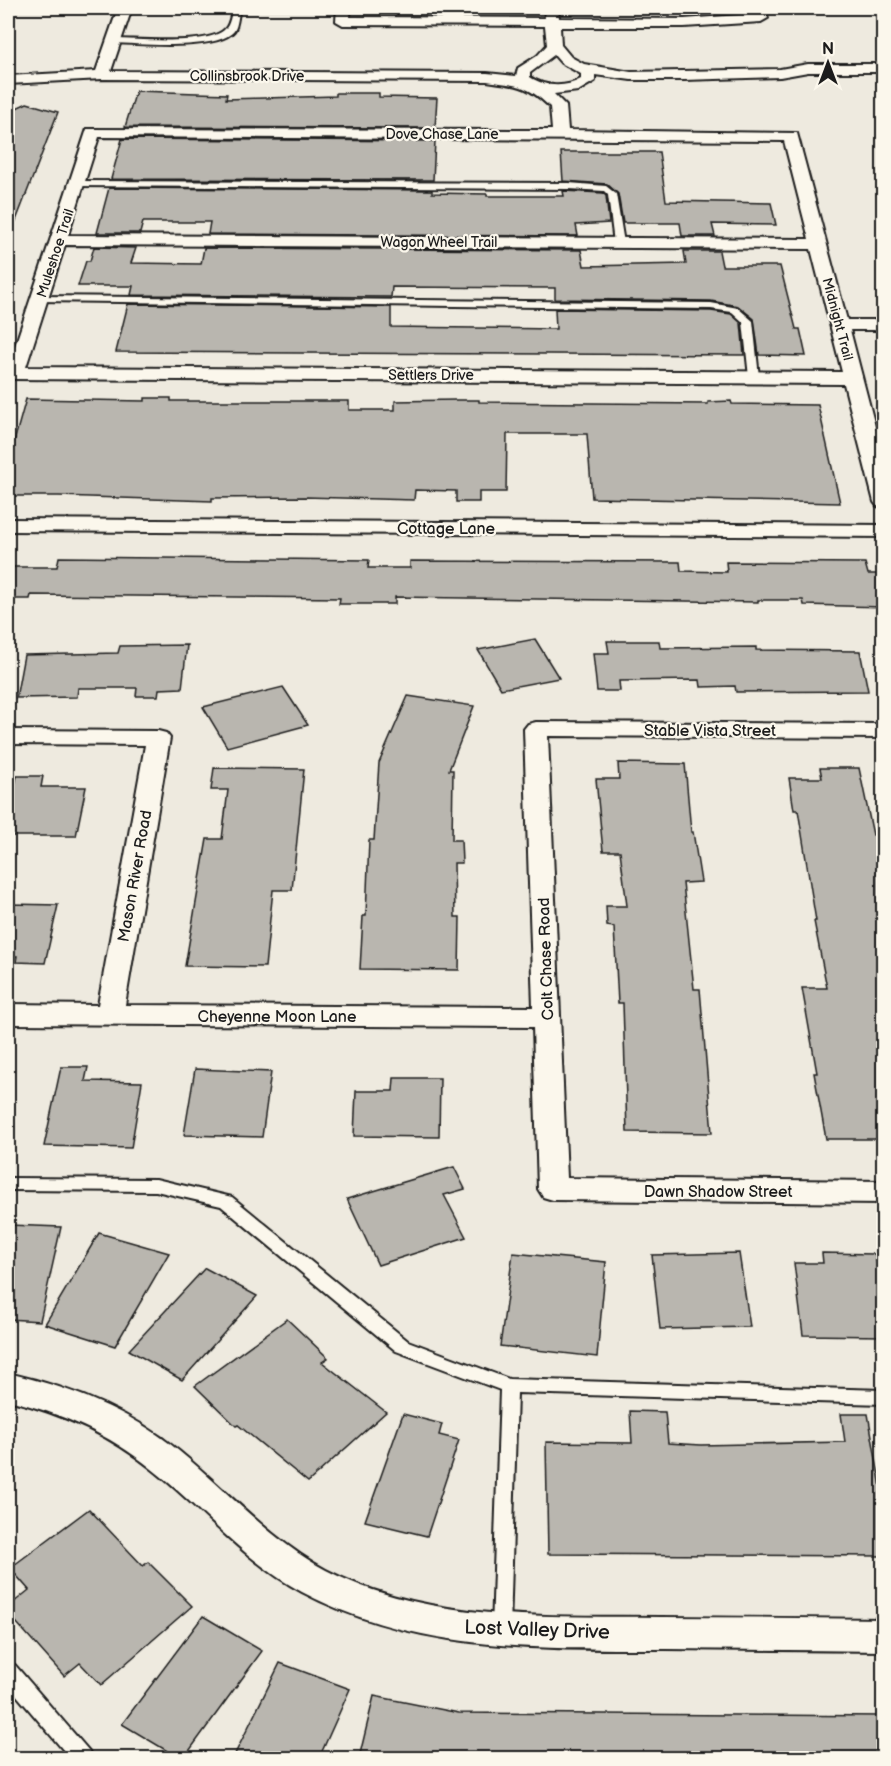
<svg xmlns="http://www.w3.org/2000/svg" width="891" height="1766" viewBox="0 0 891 1766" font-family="'Balsamiq Sans',sans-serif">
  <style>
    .building { fill: #b9b6af; stroke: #1c1c1c; stroke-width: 1.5 }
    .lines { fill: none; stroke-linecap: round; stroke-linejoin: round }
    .lane-casing { stroke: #1c1c1c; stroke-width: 4 }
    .street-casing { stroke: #1c1c1c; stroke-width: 4 }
    .path { stroke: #1c1c1c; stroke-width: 2; stroke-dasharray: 3 3; stroke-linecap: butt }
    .lane { fill: #fbf7ec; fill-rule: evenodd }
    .street { fill: #fbf7ec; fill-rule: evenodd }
    .labels { text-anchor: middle; stroke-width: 4.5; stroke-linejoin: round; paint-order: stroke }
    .far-street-label { font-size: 14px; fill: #1c1c1c; stroke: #fbf7ec }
    .street-label { font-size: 16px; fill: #1c1c1c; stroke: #fbf7ec }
    .near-street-label { font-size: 20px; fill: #1c1c1c; stroke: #fbf7ec }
  </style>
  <rect width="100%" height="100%" fill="#eeeadf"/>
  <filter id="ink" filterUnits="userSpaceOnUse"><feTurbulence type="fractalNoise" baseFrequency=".0167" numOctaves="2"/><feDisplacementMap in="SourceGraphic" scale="12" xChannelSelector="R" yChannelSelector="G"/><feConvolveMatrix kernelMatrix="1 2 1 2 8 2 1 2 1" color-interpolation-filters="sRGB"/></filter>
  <g filter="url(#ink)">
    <g class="building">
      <polygon points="136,91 227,94 226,99 336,96 336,93 379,93 379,97 437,98 435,128 125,127"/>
      <polygon points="27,103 58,112 10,236 8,235 8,112"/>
      <polygon points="122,139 435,141 433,180 111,179"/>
      <polygon points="561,152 659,152 666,201 771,203 776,225 712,224 715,236 682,236 680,223 623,223 618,194 607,184 563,181"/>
      <polygon points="109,188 432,190 432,193 487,194 487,196 564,196 563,191 603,193 606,196 609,223 576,225 578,236 208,234 210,222 143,222 140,233 97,233"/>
      <polygon points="94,247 136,248 131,263 201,264 204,248 581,250 584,266 686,264 684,251 719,251 722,266 780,266 796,329 800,329 806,356 759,355 754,319 738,306 711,301 555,299 555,288 392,287 391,297 131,295 133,286 78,286 86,261 90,261"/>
      <polygon points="128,304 391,307 391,327 556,329 555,309 711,311 731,314 741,323 744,355 116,352"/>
      <polygon points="145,398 171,398 171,401 349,401 349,410 395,410 395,401 456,400 479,400 479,402 708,404 708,402 731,401 732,404 818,405 840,503 592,498 587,434 507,434 506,492 479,492 479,502 456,502 456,491 415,490 414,500 305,497 212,498 212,501 59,496 8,496 8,463 26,399 145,401"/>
      <polygon points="59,557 369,560 368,568 410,568 410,561 680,562 681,571 727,572 726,562 865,563 868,574 884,574 884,607 804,605 803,600 758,600 758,602 395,597 395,604 339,604 340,598 31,595 30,599 8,599 8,567 57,567"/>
      <polygon points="535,639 559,678 501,689 478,650"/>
      <polygon points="607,641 659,641 660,648 756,647 756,650 860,651 868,691 736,692 735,686 701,687 700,680 619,681 620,691 597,691 593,653 609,653"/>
      <polygon points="187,645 182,688 159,689 158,696 136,696 137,688 78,688 77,697 16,698 24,655 118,653 120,646"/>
      <polygon points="283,687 308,725 227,747 203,707"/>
      <polygon points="408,696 474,706 449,770 453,770 452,840 461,840 462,863 454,863 455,917 460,917 459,970 360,969 363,916 366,916 369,840 374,840 379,763"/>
      <polygon points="618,763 685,764 691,832 693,832 701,882 683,883 694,989 700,989 712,1133 627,1132 623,1003 618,1003 614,927 607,926 606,906 627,906 620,851 603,851 596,779 619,779"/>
      <polygon points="214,768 304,769 292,890 273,890 265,967 185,966 207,839 222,839 228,790 211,790"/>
      <polygon points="820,768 859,768 873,835 877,835 884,870 884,1139 826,1139 814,1073 817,1073 802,988 827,988 814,921 816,921 798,810 794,810 789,778 822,778"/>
      <polygon points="17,776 43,776 41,787 86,787 76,836 8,836 8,813"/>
      <polygon points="8,904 58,905 45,963 16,962 17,956 8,956"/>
      <polygon points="61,1067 88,1067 85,1081 142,1082 131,1148 44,1146"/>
      <polygon points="195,1069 271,1072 262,1137 184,1135"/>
      <polygon points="394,1078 440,1078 439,1137 354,1136 356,1091 393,1091"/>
      <polygon points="454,1167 465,1189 444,1195 466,1237 378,1265 347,1199"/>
      <polygon points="8,1225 61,1227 40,1321 8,1319"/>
      <polygon points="99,1233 169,1253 115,1346 45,1324"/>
      <polygon points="513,1253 606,1262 597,1357 500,1346"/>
      <polygon points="739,1253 750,1327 660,1329 652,1255"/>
      <polygon points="822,1253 875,1254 884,1307 884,1336 803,1335 794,1263 823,1263"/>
      <polygon points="205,1268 257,1296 182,1380 129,1350"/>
      <polygon points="287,1319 328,1358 322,1362 386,1412 308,1482 238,1425 236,1426 195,1386"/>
      <polygon points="630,1411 665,1412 668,1443 701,1445 845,1442 841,1414 868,1414 884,1504 884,1556 548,1554 546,1442 632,1443"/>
      <polygon points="403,1414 442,1424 439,1435 459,1440 427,1536 365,1521"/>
      <polygon points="89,1509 143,1566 148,1562 192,1606 101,1685 80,1663 64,1676 8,1613 8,1607 29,1590 10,1568"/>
      <polygon points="203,1616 262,1651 184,1758 179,1758 122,1724"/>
      <polygon points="280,1663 350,1689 319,1758 233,1758"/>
      <polygon points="374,1696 459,1713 884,1716 884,1758 359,1758"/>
    </g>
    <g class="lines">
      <defs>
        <g id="lane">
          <path d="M233,8H240C238,14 238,26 234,31C218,51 139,44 114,43L110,41L114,39C138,39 209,46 225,29C230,25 231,14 233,8Z"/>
          <polygon points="77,181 569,183 606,186 616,194 624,243 619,246 614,243 608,195 604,191 569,189 74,186 73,184"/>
          <polygon points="40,296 711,303 738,308 753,321 759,377 754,380 749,377 743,322 732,312 711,309 37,301 37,297"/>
          <polygon points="8,1178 156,1179 232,1197 408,1341 509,1379 884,1390 884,1404 517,1393 510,1630 508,1636 501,1639 494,1636 492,1630 500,1390 396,1351 221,1206 156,1191 8,1190"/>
          <polygon points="8,1662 15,1665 89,1751 92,1758 70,1758 8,1685"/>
        </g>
        <g id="street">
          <path d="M118,8H132L111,71L487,73L516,76L518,68L537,56L547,45L545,26L343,25L336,21L337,8H351L350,17L545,18L544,8H558L559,18L684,19L753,14L751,8H765L768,18L761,22L684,27H560L561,45L571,57L584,64L631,72L780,69L808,64H884V72H808L780,77L684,80H631L595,75V81L578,91L554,94L566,106L568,130L797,133L847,320H884V330H850L884,461V508L877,506L874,502L844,384L8,379V367L87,129L552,130L550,107C526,84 519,86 487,81L102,79L8,84V76L96,71ZM554,55L561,63L581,74V79C565,88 545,87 530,77V73ZM99,137L784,141L809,239L68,235ZM65,245L811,249L842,372L26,367Z"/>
          <polygon points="8,519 884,525 884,537 8,531"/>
          <polygon points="536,722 884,724 884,738 548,736 567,1178 884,1181 884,1203 553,1200 543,1197 538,1189 533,1027 8,1024 8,1004 98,1005 145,745 8,744 8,730 158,731 166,733 170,738 125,1005 533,1007 524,729 528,724"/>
          <path d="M8,1373C69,1387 130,1410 179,1451C228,1491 270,1540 326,1570C428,1623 550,1616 661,1617C735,1617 809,1618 884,1619V1651C811,1650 738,1650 665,1649C541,1649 415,1652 302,1592C244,1561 203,1509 152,1469C109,1434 61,1413 8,1400Z"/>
        </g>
      </defs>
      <use href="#lane" class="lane-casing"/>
      <use href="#street" class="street-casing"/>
      <polyline class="path" points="876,8 879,43 884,47"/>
      <use href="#lane" class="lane"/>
      <use href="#street" class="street"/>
    </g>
  </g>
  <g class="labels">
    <g class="far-street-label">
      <text x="247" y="81">Collinsbrook Drive</text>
      <text x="442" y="139">Dove Chase Lane</text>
      <text x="439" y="247">Wagon Wheel Trail</text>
      <text transform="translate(55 253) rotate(-72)" y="5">Muleshoe Trail</text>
      <text transform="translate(838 319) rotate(75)" y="5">Midnight Trail</text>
      <text x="431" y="380">Settlers Drive</text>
    </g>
    <g class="street-label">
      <text x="446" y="534">Cottage Lane</text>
      <text x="710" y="736">Stable Vista Street</text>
      <text transform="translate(134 876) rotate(-80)" y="6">Mason River Road</text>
      <text transform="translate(545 959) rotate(-92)" y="6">Colt Chase Road</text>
      <text x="277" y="1022">Cheyenne Moon Lane</text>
      <text x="718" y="1197">Dawn Shadow Street</text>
    </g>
    <g class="near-street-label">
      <text transform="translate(537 1629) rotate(2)" y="7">Lost Valley Drive</text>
    </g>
  </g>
  <rect width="891" height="1766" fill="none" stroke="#fbf7ec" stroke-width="30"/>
  <rect x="15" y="15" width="861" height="1736" fill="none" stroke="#1c1c1c" stroke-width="2" filter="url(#ink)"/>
  <g transform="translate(828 63)" stroke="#fbf7ec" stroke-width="4.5" paint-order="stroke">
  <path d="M0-4.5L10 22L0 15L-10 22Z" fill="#1c1c1c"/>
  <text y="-9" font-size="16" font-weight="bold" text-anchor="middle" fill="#1c1c1c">N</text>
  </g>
</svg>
